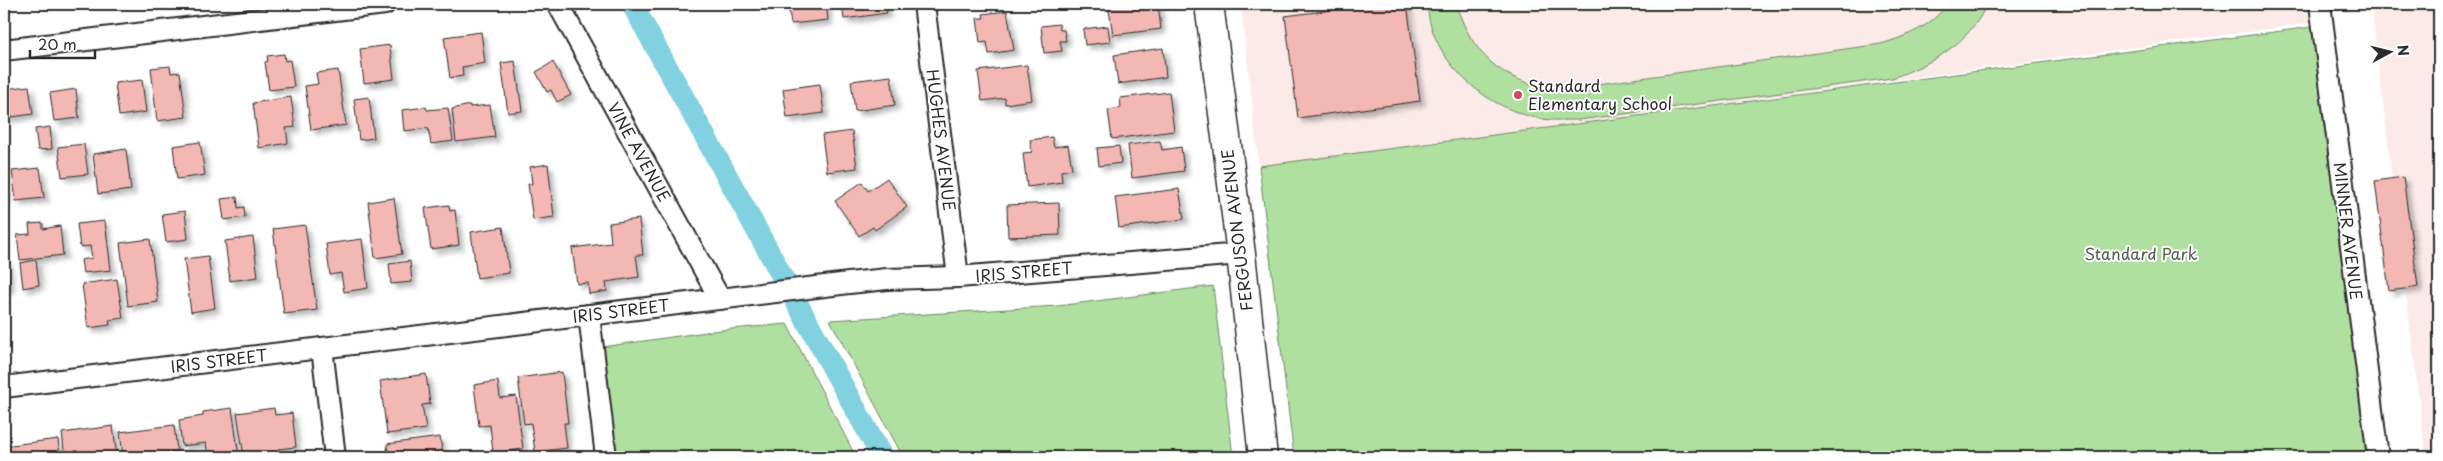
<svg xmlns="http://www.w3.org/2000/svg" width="2443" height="461" viewBox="0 0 2443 461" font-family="'Playpen Sans',sans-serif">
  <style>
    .built { fill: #fbeae8 }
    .green { fill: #b0e0a0; stroke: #6e8666 }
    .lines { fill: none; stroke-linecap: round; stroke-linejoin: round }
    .canal { stroke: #82d1e0; stroke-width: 22 }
    .building { fill: #f3b8b3; stroke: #2b2b2b; filter: url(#shadow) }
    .street-casing { stroke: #2b2b2b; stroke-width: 24 }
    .secondary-casing { stroke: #2b2b2b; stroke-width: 31 }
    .street { stroke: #fff; stroke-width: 20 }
    .secondary { stroke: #fff; stroke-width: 28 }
    .poi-dot { fill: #d1495b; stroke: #fff; stroke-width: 2 }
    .labels { text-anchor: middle; stroke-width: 4; stroke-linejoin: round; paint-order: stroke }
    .poi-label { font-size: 16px; fill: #2b2b2b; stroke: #fff; text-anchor: start }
    .street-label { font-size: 16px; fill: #2b2b2b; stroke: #fff }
    .park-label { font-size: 16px; fill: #53614e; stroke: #fff }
  </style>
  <defs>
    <filter id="shadow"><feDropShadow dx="4.5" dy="4.5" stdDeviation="2.5" flood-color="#0004"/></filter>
  </defs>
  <rect width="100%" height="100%" fill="#fff"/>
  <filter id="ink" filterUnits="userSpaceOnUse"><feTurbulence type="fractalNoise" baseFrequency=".02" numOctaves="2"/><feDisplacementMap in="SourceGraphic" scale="10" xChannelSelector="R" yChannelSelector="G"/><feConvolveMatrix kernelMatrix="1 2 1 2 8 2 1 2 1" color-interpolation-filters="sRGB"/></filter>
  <g filter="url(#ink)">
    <g class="built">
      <polygon points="1241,4 2309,4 2312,23 1259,167"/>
      <polygon points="2371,4 2439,4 2439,457 2426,457"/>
    </g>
    <g class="green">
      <path d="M1427,4H1456C1469,46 1494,76 1539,86C1549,89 1560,88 1570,88L1881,44C1907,36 1931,27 1947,4H1987C1969,44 1931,64 1892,78L1579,120C1565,120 1550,121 1537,118C1484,107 1431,61 1427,4Z"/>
      <polygon points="2312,27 2378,457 1294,457 1259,166"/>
      <polygon points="1213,286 1233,457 903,457 830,320 1057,306"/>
      <polygon points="787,324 856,457 601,457 588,349 720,330"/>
    </g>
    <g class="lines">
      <polyline class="canal" points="632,4 882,457"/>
    </g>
    <g class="building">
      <polygon points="788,4 826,4 828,20 791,24"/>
      <polygon points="842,4 885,4 887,13 844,19"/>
      <polygon points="1108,4 1158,4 1161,29 1113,35"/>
      <polygon points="1378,4 1407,4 1420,101 1298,118 1285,16"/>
      <polygon points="1007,11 1014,50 989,54 987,42 980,43 977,18 984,18 983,14"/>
      <polygon points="1059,24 1060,30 1064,30 1066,41 1060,41 1062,51 1044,53 1041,26"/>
      <polygon points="1108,26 1110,42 1085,45 1083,29"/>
      <polygon points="481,32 485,63 462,67 463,76 450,78 444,37"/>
      <polygon points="2435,33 2439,33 2439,66"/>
      <polygon points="390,45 394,79 364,83 360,49"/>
      <polygon points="1163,48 1166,77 1118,84 1114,55"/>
      <polygon points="284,54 285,61 290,60 294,87 269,90 265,62 268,61 267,56"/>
      <polygon points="515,61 522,111 508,113 501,63"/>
      <polygon points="553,62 571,95 557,102 551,90 547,92 536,72"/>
      <polygon points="1027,65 1032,100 1005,104 1005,98 982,101 978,71"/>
      <polygon points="170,66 171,73 180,72 186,117 157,121 151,68"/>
      <polygon points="338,70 346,125 311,130 305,86 318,84 316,73"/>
      <polygon points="891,76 895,105 855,111 851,81"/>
      <polygon points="142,80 146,112 119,116 115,83"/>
      <polygon points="820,84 824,113 787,118 783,89"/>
      <polygon points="29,86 33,114 4,118 4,89"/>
      <polygon points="76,89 79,118 54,121 50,93"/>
      <polygon points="1169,92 1174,131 1112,139 1108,110 1121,108 1120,98"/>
      <polygon points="291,97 295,127 286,128 288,143 259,148 253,103"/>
      <polygon points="369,97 374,138 359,140 354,99"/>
      <polygon points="470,105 470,107 490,105 495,137 456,142 452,109"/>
      <polygon points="426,107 427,110 448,108 453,141 431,144 428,128 404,131 402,110"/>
      <polygon points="50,127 52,149 38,150 35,129"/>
      <polygon points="852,131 857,168 827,172 822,135"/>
      <polygon points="1052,137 1054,147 1068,145 1072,169 1061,171 1062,182 1027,187 1023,153 1032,152 1030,140"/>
      <polygon points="1160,141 1162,150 1181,147 1184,171 1132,178 1128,145"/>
      <polygon points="200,142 205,175 177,179 173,146"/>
      <polygon points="84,144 88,174 62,177 58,147"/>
      <polygon points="1119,146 1121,163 1099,166 1097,148"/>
      <polygon points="126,149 131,190 98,194 93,154"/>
      <polygon points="548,164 554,217 533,220 528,184 532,184 530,167"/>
      <polygon points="40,168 44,198 16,201 12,171"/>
      <polygon points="4,177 7,198 4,199"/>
      <polygon points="2403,177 2418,287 2389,291 2375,181"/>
      <polygon points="887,178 907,207 875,230 873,227 859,236 835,201 862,182 868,191"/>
      <polygon points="1179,189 1184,219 1119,228 1115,197"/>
      <polygon points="237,197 238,208 244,207 245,217 224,220 221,199"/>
      <polygon points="394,198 402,254 375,258 368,202"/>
      <polygon points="1059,203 1060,235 1008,237 1007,205"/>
      <polygon points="449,205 450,211 455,210 459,245 431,249 425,208"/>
      <polygon points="185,211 188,239 166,242 162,214"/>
      <polygon points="639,219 643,255 636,255 639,277 606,282 607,291 589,294 588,283 577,284 572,248 611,243 609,223"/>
      <polygon points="105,221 111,270 83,273 81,260 92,258 90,246 80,247 77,224"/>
      <polygon points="43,223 43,229 60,226 63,255 20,260 17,235 30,234 29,224"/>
      <polygon points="305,225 317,310 284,314 273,229"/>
      <polygon points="503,227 509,273 477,278 471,232"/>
      <polygon points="253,237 258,277 230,281 225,241"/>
      <polygon points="150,239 158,302 128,306 120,243"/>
      <polygon points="362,239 368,288 344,292 341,273 330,275 326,244"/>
      <polygon points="208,256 215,308 191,312 184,259"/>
      <polygon points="7,260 10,289 4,290 4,261"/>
      <polygon points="36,260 39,285 23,288 20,263"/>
      <polygon points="410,261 412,282 391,284 389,264"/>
      <polygon points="117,279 123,318 109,320 110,325 88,328 82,284"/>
      <polygon points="562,372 568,423 564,423 567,448 535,452 531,423 524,424 518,378"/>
      <polygon points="426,374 430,404 422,405 426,429 387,434 380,381"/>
      <polygon points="498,381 500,398 516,396 523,449 493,453 490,425 479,426 474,385"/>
      <polygon points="232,408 239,457 208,457 206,443 182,446 179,420 203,416 203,412"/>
      <polygon points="274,408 275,415 292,413 296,447 278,449 279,457 244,457 237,413"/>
      <polygon points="174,425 177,451 154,454 154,457 123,457 120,432"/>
      <polygon points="113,426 117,457 65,457 62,433"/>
      <polygon points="440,437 443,457 388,457 387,444"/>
      <polygon points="58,439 60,457 4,457 4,446"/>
    </g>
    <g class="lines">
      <defs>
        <g id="street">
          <polyline points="558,4 720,299"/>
          <polyline points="924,4 958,277"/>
          <polyline points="2320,4 2378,457"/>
          <polyline points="4,50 385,4"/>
          <polyline points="589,315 606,457"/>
          <polyline points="322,348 335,457"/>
          <polyline points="4,387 849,283 887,279 958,277 1241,254"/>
        </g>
        <polyline id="secondary" points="1209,4 1241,254 1263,457"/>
      </defs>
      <use href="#street" class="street-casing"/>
      <use href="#secondary" class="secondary-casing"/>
      <use href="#street" class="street"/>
      <use href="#secondary" class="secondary"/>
    </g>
  </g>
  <circle class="poi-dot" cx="1518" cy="95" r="5"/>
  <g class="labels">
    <g class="poi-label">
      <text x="1528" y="92">Standard<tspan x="1528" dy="18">Elementary School</tspan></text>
    </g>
    <g class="street-label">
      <text transform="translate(941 140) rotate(83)" y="6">HUGHES AVENUE</text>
      <text transform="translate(639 152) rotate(61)" y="6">VINE AVENUE</text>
      <text transform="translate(1237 230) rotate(-97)" y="6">FERGUSON AVENUE</text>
      <text transform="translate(2348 231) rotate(83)" y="6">MINNER AVENUE</text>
      <text transform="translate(1024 272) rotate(-5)" y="6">IRIS STREET</text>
      <text transform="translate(621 311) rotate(-7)" y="6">IRIS STREET</text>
      <text transform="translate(219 361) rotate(-7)" y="6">IRIS STREET</text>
    </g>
    <g class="park-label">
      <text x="2141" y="260">Standard Park</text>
    </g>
  </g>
  <rect width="2443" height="461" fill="none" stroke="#fff" stroke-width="20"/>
  <rect x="10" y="10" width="2423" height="441" fill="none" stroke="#2b2b2b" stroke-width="2" filter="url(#ink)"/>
  <g transform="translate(2390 52) rotate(83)" stroke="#ffffff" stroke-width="4" paint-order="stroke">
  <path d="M0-4L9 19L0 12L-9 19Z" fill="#2b2b2b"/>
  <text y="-8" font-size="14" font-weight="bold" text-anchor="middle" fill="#2b2b2b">N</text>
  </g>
  <path d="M30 50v8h65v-8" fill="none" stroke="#2b2b2b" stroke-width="2.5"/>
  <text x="38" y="50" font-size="15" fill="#2b2b2b" stroke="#ffffff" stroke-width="4" paint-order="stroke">20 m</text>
</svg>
